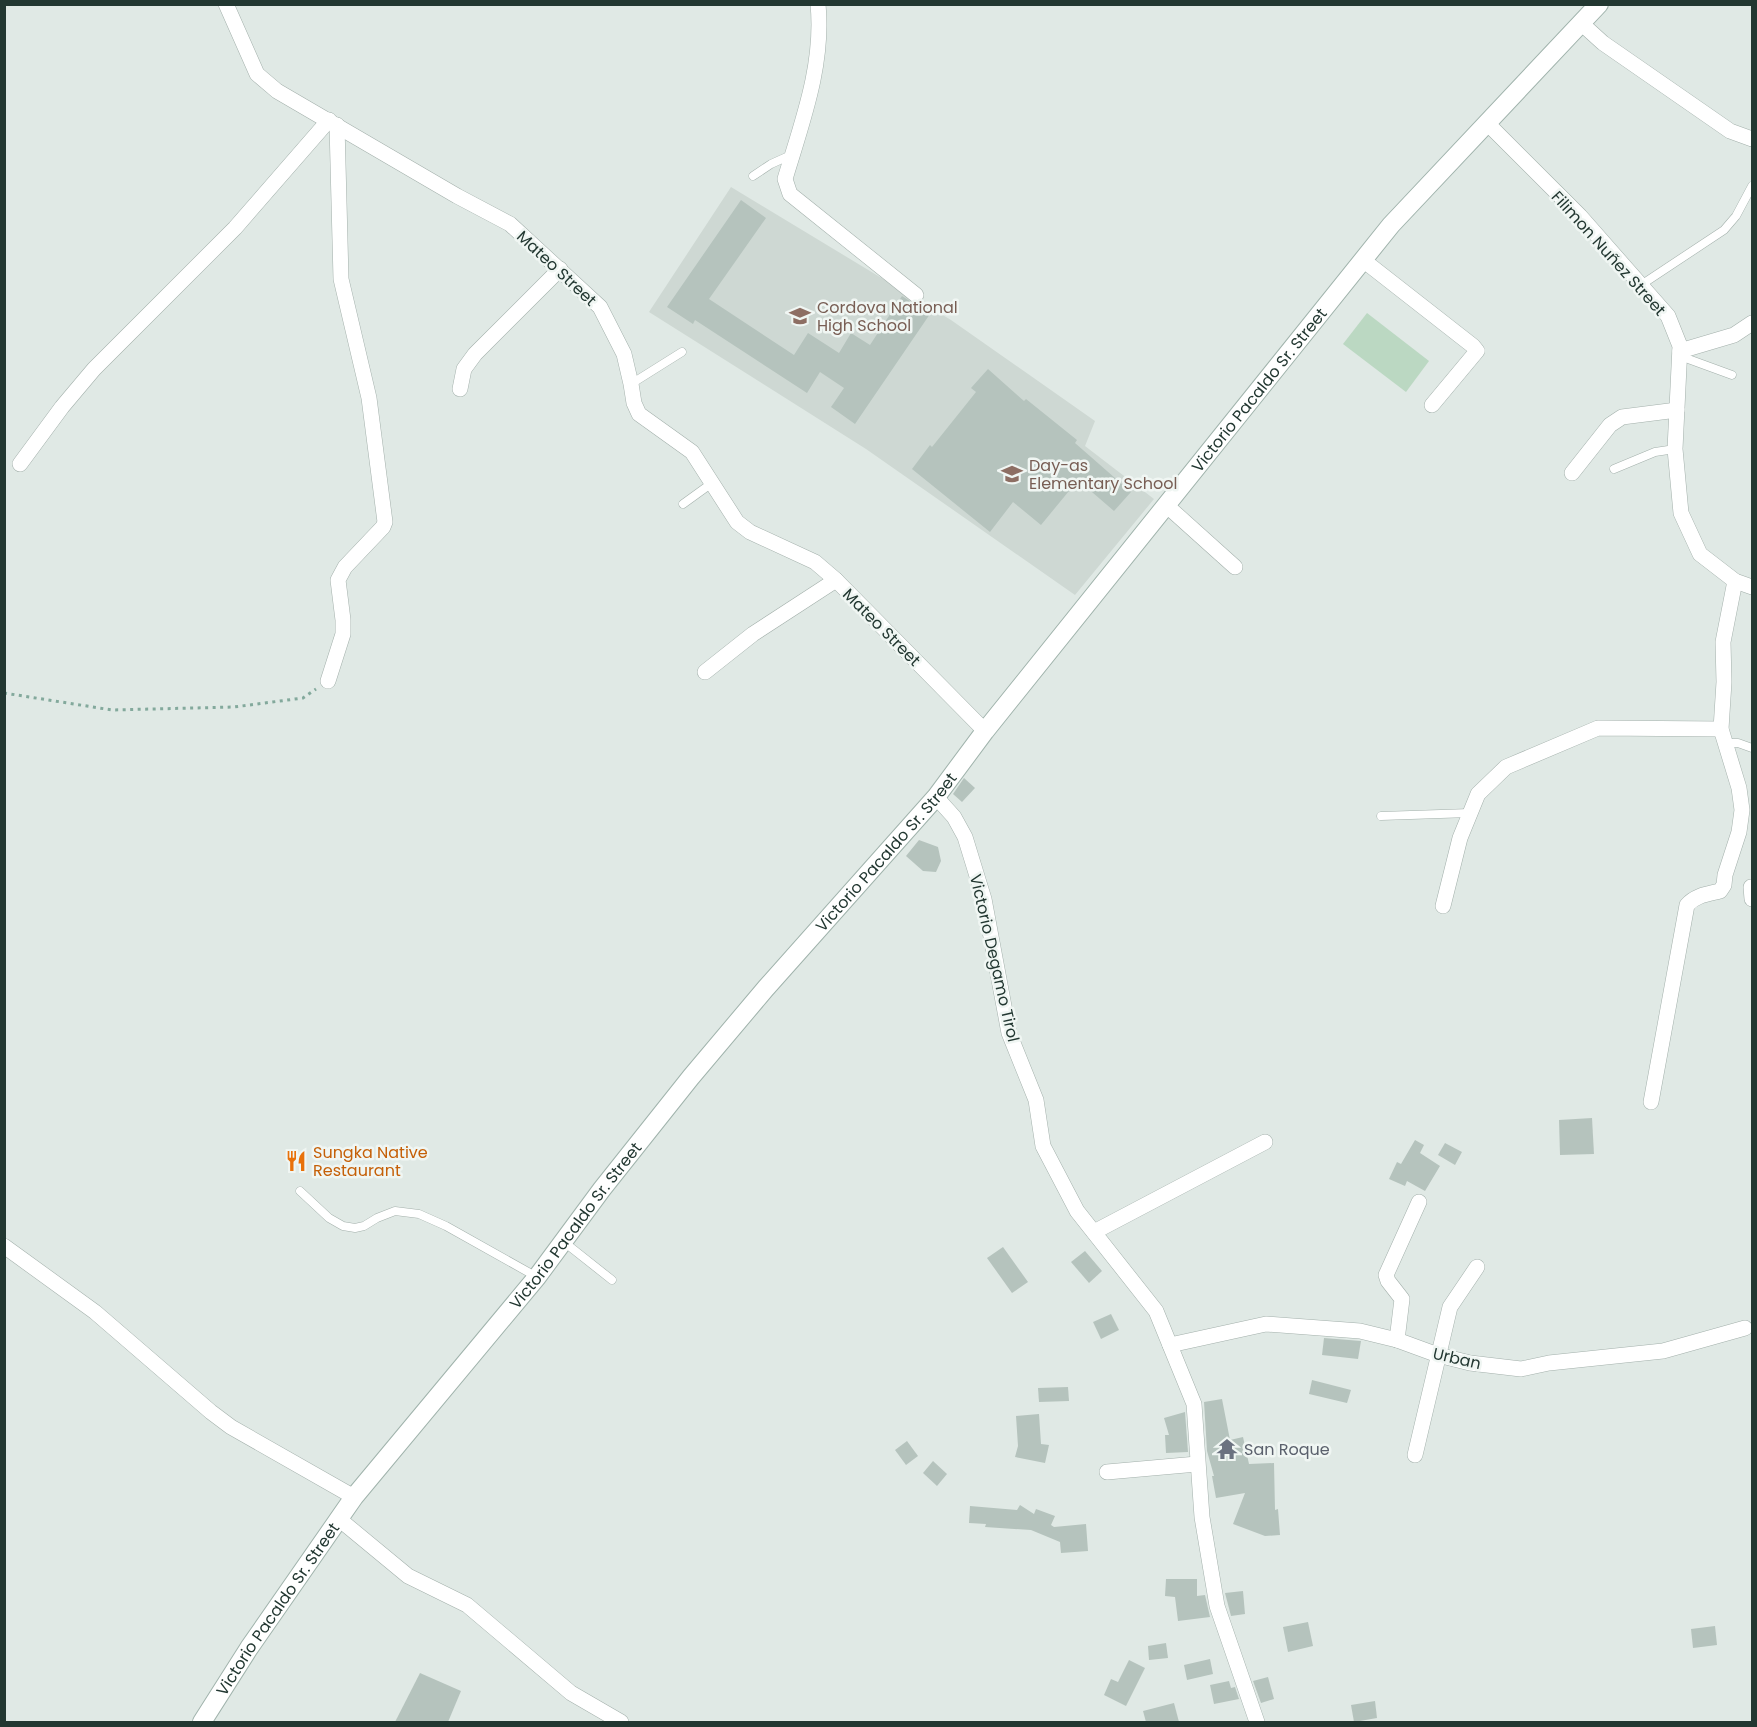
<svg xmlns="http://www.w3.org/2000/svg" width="1757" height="1727" viewBox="0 0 1757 1727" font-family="Poppins,sans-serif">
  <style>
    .built { fill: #ced8d3 }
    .green { fill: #bbd8c2 }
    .building { fill: #b5c3bd }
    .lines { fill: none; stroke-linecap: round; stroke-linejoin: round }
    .lane-casing { stroke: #a3b0ab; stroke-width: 9 }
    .street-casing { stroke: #a3b0ab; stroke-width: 16 }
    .secondary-casing { stroke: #a0b3ac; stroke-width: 20 }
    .path { stroke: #83a99c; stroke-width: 3; stroke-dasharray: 3 4.5; stroke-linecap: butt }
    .lane { stroke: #fff; stroke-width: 8 }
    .street { stroke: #fff; stroke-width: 15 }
    .secondary { stroke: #fff; stroke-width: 18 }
    .labels { text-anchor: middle; stroke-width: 5; stroke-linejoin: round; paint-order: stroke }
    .street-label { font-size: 16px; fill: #223731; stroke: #f0f6f3 }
    .education-label { font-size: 16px; fill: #785e54; stroke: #f0f6f3; text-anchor: start }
    .food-label { font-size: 16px; fill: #c56008; stroke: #f0f6f3; text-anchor: start }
    .worship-label { font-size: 16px; fill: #5b616d; stroke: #f0f6f3; text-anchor: start }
  </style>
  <rect width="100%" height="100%" fill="#e0e9e5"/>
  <polygon class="built" points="731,187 951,320 1095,421 1085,446 1154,499 1075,595 866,449 649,312"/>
  <polygon class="green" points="1367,313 1429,361 1406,392 1343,344"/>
  <g class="building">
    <polygon points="741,200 766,218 709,299 794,355 808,333 839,353 851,333 870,345 902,296 930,314 855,424 831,407 844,388 820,372 807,393 695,320 693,324 667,307"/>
    <polygon points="988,369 1024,401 1026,399 1077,440 1075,443 1131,492 1114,511 1078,480 1041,525 1013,502 990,532 912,469 930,445 932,447 976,392 971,388"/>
    <polygon points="964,778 975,788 962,802 953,794"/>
    <polygon points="919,840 938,847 941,861 936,872 923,871 906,856"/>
    <polygon points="1592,1118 1594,1154 1560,1155 1559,1120"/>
    <polygon points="1415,1140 1424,1145 1420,1153 1440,1166 1425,1191 1407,1181 1405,1186 1389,1179 1397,1162 1401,1164"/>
    <polygon points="1445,1143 1462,1152 1455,1165 1438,1155"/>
    <polygon points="1003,1247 1028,1282 1012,1293 987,1258"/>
    <polygon points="1085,1251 1102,1271 1089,1283 1071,1262"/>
    <polygon points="1111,1314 1119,1330 1101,1339 1093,1322"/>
    <polygon points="1324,1338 1361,1341 1358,1359 1322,1355"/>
    <polygon points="1312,1380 1351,1390 1347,1403 1309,1394"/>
    <polygon points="1068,1387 1069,1401 1039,1402 1038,1388"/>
    <polygon points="1222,1399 1230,1440 1243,1437 1249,1464 1274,1463 1275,1510 1278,1509 1280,1535 1265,1536 1233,1524 1245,1493 1216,1498 1212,1476 1214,1476 1207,1451 1204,1402"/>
    <polygon points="1185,1412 1188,1452 1166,1453 1165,1435 1169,1435 1164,1418"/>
    <polygon points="1039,1414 1041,1444 1049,1445 1045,1463 1015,1457 1018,1446 1016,1416"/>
    <polygon points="907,1441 918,1456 906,1465 895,1450"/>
    <polygon points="933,1461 947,1474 937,1486 923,1473"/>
    <polygon points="1020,1505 1034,1514 1036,1509 1055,1516 1051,1525 1054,1527 1086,1524 1088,1551 1061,1553 1060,1542 1031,1530 985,1527 986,1524 969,1523 970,1506 1017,1510"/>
    <polygon points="1166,1579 1197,1579 1197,1596 1205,1595 1210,1617 1178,1621 1175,1597 1165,1596"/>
    <polygon points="1243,1591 1245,1614 1231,1616 1225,1593"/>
    <polygon points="1308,1622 1313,1646 1288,1652 1283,1627"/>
    <polygon points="1715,1626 1717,1645 1693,1648 1691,1629"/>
    <polygon points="1166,1643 1168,1658 1149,1660 1148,1646"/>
    <polygon points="1210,1659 1213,1674 1187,1680 1184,1665"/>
    <polygon points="1129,1660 1145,1668 1126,1706 1104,1695 1111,1679 1118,1682"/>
    <polygon points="420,1673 461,1691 448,1722 395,1722"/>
    <polygon points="1268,1677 1274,1699 1261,1703 1253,1681"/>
    <polygon points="1229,1681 1231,1688 1235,1687 1239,1699 1214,1704 1210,1685"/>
    <polygon points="1375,1701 1377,1718 1354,1722 1351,1705"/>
    <polygon points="1174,1703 1179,1722 1146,1722 1143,1711"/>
  </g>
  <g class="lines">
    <defs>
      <g id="lane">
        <polyline points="753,176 771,164 791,155"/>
        <polyline points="1641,285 1724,230 1736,216 1752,186"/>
        <polyline points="1680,356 1732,375"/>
        <polyline points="631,384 682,352"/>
        <polyline points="1614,469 1655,452 1675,449"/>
        <polyline points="683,504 712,483"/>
        <polyline points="1725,743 1738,743 1752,748"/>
        <polyline points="1381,816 1470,813"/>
        <polyline points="300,1191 329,1218 343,1226 355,1228 364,1226 377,1218 395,1211 419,1214 446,1226 537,1277"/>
        <polyline points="564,1242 612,1280"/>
      </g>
      <g id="street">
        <polyline points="226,4 257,74 277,91 457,196 510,224 600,307 624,354 631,384 634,403 639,414 692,452 737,522 750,532 815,562 836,580 985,731"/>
        <path d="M818,4C824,65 802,122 785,179L790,194L916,295"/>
        <polyline points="1581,23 1603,43 1730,131 1752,139"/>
        <polyline points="1487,123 1580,216 1668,316 1680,346 1675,449 1681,513 1700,554 1735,581 1752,587"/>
        <polyline points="1363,260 1473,346 1477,351 1432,405"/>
        <polyline points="1680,351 1734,335 1752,323"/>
        <polyline points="460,389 464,369 475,354 560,269"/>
        <polyline points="20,464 62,407 94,369 235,228 329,120"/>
        <polyline points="1572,473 1610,425 1622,417 1677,410"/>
        <polyline points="1166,505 1235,567"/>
        <polyline points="705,672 753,634 836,580"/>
        <polyline points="328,681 343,634 343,620 338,580 345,567 383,527 385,522 369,398 341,279 337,125"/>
        <polyline points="936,797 954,817 965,837 984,899 1009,1033 1036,1100 1043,1146 1077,1211 1156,1311 1194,1404 1202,1517 1217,1606 1257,1722"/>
        <polyline points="1751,887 1752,899"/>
        <polyline points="1443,906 1460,838 1478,794 1506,767 1598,728 1721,729"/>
        <path d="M1651,1102L1687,905C1696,895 1708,894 1720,891L1724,885L1725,875L1739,832L1742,810L1739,788L1721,729L1724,682L1723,642L1735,581"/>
        <polyline points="1094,1232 1265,1142"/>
        <polyline points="4,1246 95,1312 211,1412 231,1427 354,1497"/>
        <polyline points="1397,1340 1402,1299 1388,1281 1386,1275 1419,1202"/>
        <polyline points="1170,1345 1266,1324 1360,1331 1397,1340 1438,1355 1470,1363 1521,1369 1549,1363 1663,1351 1745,1328"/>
        <polyline points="1415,1455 1450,1307 1477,1267"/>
        <polyline points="1107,1472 1197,1464"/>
        <polyline points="339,1519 408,1576 467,1605 571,1693 621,1722"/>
      </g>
      <g id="secondary">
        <path id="s1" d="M202,1722L249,1648L354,1497L537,1277L602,1189L691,1077L766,988L936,797L985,731L1391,225L1599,4"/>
      </g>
    </defs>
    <use href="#lane" class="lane-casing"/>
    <use href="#street" class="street-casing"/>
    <use href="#secondary" class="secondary-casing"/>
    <polyline class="path" points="4,693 112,710 234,707 303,698 316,689"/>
    <use href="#lane" class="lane"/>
    <use href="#street" class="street"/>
    <use href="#secondary" class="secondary"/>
  </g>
  <defs>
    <symbol id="school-bare" viewBox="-9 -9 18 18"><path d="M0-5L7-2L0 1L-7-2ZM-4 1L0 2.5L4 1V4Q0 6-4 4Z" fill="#8d6e63" stroke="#f0f6f3" stroke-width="2.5" paint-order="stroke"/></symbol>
    <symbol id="restaurant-bare" viewBox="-9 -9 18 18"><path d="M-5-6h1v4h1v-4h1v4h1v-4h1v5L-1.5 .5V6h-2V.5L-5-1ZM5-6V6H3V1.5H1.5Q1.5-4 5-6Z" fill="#e8710a" stroke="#f0f6f3" stroke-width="2.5" paint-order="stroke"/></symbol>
    <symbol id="temple-bare" viewBox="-9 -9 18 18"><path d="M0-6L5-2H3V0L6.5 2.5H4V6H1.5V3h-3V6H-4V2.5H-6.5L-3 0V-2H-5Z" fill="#6b7280" stroke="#f0f6f3" stroke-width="2.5" paint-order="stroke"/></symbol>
  </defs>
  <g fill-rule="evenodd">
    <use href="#school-bare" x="785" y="301" width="30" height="30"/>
    <use href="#school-bare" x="997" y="459" width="30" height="30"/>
    <use href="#restaurant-bare" x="281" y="1146" width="30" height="30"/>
    <use href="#temple-bare" x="1212" y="1434" width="30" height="30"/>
  </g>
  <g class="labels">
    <g class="street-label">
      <text transform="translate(1609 253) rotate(48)" y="6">Filimon Nuñez Street</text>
      <text transform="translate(557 268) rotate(43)" y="6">Mateo Street</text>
      <text dy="6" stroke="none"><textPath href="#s1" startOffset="1702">Victorio Pacaldo Sr. Street</textPath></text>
      <text transform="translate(882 627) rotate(45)" y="6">Mateo Street</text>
      <text dy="6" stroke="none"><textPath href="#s1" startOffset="1108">Victorio Pacaldo Sr. Street</textPath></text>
      <text transform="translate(995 958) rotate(77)" y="6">Victorio Degamo Tirol</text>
      <text dy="6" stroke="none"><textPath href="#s1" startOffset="622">Victorio Pacaldo Sr. Street</textPath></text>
      <text transform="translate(1457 1358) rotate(13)" y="6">Urban</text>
      <text dy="6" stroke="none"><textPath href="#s1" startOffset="136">Victorio Pacaldo Sr. Street</textPath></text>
    </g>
    <g class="education-label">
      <text x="817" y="313">Cordova National<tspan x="817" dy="18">High School</tspan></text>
      <text x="1029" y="471">Day-as<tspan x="1029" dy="18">Elementary School</tspan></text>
    </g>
    <g class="food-label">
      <text x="313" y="1158">Sungka Native<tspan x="313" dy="18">Restaurant</tspan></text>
    </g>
    <g class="worship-label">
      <text x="1244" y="1455">San Roque</text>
    </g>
  </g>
  <rect width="1757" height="1727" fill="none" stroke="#223731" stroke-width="12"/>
</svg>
